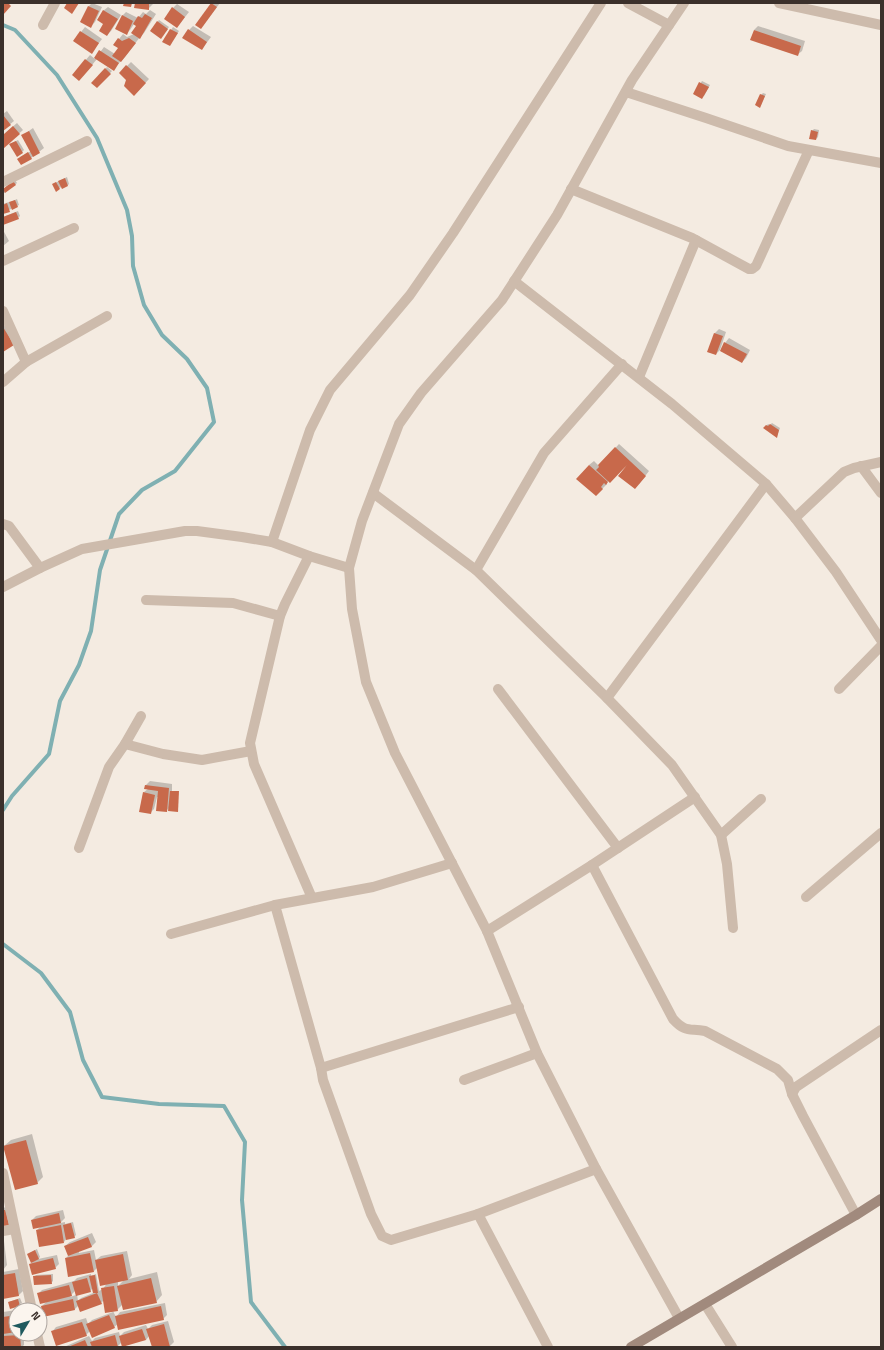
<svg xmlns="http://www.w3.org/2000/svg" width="884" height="1350" viewBox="0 0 884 1350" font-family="'Titillium Web',sans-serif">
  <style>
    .shadow { fill: #0003; fill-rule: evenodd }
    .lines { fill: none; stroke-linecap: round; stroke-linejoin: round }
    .stream { stroke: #7fb0b2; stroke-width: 4 }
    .building { fill: #c8694b }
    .street { stroke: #cdbbac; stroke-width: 10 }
    .secondary { stroke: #a18a7d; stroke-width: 10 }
  </style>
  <rect width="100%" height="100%" fill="#f4ebe1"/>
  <g class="shadow">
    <polygon points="92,3 102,7 95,22 91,26 81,22 89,6"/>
    <polygon points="136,3 154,3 148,9"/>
    <polygon points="213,3 220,3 201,28 212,4"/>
    <polygon points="177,4 189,12 177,27 173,8"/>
    <polygon points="108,7 121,15 111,31 107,35 103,11"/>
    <polygon points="150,10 156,14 144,33 140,37 125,57 113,69 97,59 83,76 73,75 90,55 95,59 104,47 115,54 119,48 114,45 119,39 123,34 127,37 134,34 137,26 134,24 130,30 126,34 122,16 126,12 138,18 143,12 146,14"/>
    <polygon points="159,20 169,27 162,36 151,31"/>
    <polygon points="193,26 211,37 202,49 189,30"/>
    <polygon points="758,26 805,41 802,51 797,55 754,30"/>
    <polygon points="85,27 102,39 92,52 74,41"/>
    <polygon points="173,27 179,31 171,43 164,41"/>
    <polygon points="131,62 149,79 138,91 120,73"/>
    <polygon points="107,67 112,71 97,87 93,83"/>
    <polygon points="702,81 710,85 704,96 694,94"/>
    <polygon points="763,93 766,94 760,107 761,95"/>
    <polygon points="7,111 14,121 3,130 3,114"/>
    <polygon points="17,123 23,130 3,148 3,135"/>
    <polygon points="33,128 44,148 31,158 20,157 31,151 22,136"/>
    <polygon points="814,129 819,130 818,137 816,139 812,131"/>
    <polygon points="18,140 24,150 22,152 12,143"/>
    <polygon points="67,177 69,184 68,185 62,186 60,188 53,184"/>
    <polygon points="15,180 17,183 3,194 3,190"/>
    <polygon points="17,199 19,205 3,213 3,204 9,202 9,203"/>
    <polygon points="18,211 20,216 18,218 3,224 3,217"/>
    <polygon points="3,230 9,241 3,246"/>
    <polygon points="10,322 20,338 3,351 3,327"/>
    <polygon points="719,329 726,332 720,350 716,354 708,352 715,333"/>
    <polygon points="729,338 750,350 746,358 742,362 721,351 725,343"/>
    <polygon points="772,423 780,428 777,436 765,428 768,424 770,425"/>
    <polygon points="619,444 649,471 639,484 625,466 606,483 607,484 600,491 589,465 594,461 599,466"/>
    <polygon points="150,781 172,784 172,790 178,790 172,790 170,807 166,811 158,797 157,797 154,809 150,813 144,792 148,789 145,788 146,785"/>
    <polygon points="32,1134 43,1177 37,1183 4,1146 11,1140"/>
    <polygon points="9,1206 9,1224 3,1226 3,1208"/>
    <polygon points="63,1210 65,1218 60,1223 65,1222 65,1224 73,1222 76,1235 74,1237 67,1238 64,1242 37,1230 40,1227 32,1220 36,1216"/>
    <path d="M92,1233L96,1242L92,1246L79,1251V1253L94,1250L96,1260L101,1256L127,1251L132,1275L129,1279L157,1272L162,1295L156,1302L122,1305L117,1310L113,1311L116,1317L120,1312L165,1303L167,1315L163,1319L118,1324L114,1327L90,1331L86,1335L52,1332L56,1327L86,1318L88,1324L92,1320L113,1312L104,1300L101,1303L79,1305L75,1309L44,1316L42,1306L46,1302L38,1294L42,1290L74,1281L77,1278L91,1274V1276L96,1274L99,1291L103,1289L107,1283L98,1267L94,1271L66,1258L69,1255L65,1246L70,1242ZM124,1280L118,1286V1281ZM93,1288V1293L81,1298L78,1301L77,1294L90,1291ZM75,1291L76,1295L70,1297L72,1294Z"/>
    <polygon points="3,1241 4,1241 7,1265 3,1270"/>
    <polygon points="37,1249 40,1257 38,1259 57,1255 59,1264 55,1268 30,1264 32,1263 28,1254"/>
    <polygon points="19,1269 23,1291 19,1295 3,1298 3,1272"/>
    <polygon points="53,1274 53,1281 51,1283 34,1277 36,1275"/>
    <polygon points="20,1298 22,1303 11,1308 9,1302"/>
    <polygon points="23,1309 23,1310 16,1310 16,1334 24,1334 24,1345 22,1347 3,1347 3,1312"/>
    <polygon points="168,1321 174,1342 170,1346 166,1347 153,1347 149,1336 146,1340 122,1342 118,1346 114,1347 64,1347 89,1336 92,1341 95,1338 119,1332 120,1336 124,1332 146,1325 148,1329 152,1325"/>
  </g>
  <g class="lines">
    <g class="stream">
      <polyline points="3,25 15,30 57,75 97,138 127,210 132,236 133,266 144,305 162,335 187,359 207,388 214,422 175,471 142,490 119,514 100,570 91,631 79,665 60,701 49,754 12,796 3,810"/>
      <polyline points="3,944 41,973 70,1012 83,1060 102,1097 159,1104 224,1106 245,1142 242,1200 251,1302 285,1347"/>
    </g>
  </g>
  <g class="building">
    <polygon points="3,3 8,3 11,6 3,15"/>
    <polygon points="67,3 79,3 72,14 64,8"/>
    <polygon points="124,3 132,3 131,7 123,6"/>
    <polygon points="135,3 149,3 149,10 134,8"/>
    <polygon points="211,3 217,7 201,29 195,25"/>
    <polygon points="88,6 99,11 91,28 80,22"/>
    <polygon points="172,7 185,17 177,28 164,19"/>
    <polygon points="103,10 118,19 107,36 99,31 103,24 97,20"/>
    <polygon points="145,14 152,18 140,39 131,33 136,26 133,24 138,16 142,18"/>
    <polygon points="122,15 133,21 127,35 115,29"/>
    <polygon points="157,21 168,29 161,39 150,31"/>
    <polygon points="170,29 178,33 170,46 162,42"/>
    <polygon points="188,29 207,42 202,50 182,38"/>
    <polygon points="754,30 801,46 798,56 750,40"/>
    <polygon points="80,31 99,43 92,54 73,41"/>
    <polygon points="118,38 122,41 129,38 136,43 121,62 112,56 118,48 113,45"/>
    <polygon points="99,50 119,63 114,71 94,58"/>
    <polygon points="85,59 93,65 79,81 72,75"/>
    <polygon points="126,65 146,83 134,96 124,86 126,80 119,73"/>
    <polygon points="105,68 111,74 97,88 91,83"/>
    <polygon points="699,82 709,87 702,99 693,94"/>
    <polygon points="760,94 765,96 760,108 755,105"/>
    <polygon points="3,115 11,125 3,131"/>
    <polygon points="13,126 20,134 3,149 3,135"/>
    <polygon points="811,130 818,132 816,140 809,139"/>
    <polygon points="29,131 40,153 33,157 21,135"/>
    <polygon points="16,141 23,153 17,157 9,144"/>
    <polygon points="28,152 32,159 21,165 17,159"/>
    <polygon points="65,178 68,186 62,189 58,181"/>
    <polygon points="13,181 16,185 5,193 3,189"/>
    <polygon points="56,182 60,189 56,192 52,184"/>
    <polygon points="15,200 18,207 12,210 9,202"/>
    <polygon points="7,203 10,212 3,214 3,205"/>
    <polygon points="16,212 19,219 3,225 3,217"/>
    <polygon points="3,327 14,345 3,352"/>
    <polygon points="714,333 723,336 716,355 707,352"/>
    <polygon points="724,342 747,354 742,363 720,351"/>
    <polygon points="770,424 779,430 777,438 763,428 766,425 768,426"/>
    <polygon points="615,447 646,476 635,489 618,476 627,465 610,483 596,470 599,467 598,465"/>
    <polygon points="589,465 608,482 606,485 604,483 601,487 603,489 596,496 576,479"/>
    <polygon points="145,785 169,788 167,812 156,811 158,791 144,789"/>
    <polygon points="170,791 179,791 178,812 168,811"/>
    <polygon points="143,792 155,795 151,814 139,812"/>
    <polygon points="26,1140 38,1184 15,1190 3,1146"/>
    <polygon points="3,1210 5,1210 9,1225 3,1227"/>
    <polygon points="59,1213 61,1223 33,1229 31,1220"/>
    <polygon points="71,1223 75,1238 66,1240 63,1225"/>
    <polygon points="61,1225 64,1243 39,1247 36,1230"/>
    <polygon points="88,1237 92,1247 68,1256 64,1246"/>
    <polygon points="35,1250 39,1259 31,1263 27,1254"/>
    <polygon points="90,1253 94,1272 68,1277 65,1258"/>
    <polygon points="123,1254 128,1280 100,1286 95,1260"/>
    <polygon points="53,1258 56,1269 32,1275 29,1264"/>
    <polygon points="15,1273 19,1296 3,1299 3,1275"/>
    <polygon points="51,1275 52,1284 34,1285 33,1276"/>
    <polygon points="95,1275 98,1293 93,1293 89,1276"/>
    <polygon points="87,1278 91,1292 76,1296 72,1282"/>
    <polygon points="151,1278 157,1303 123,1310 117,1286"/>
    <polygon points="69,1285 72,1296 40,1304 37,1293"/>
    <polygon points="114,1286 118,1311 105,1313 101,1288"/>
    <polygon points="97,1293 102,1304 80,1312 76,1301"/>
    <polygon points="18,1299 20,1306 10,1309 8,1302"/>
    <polygon points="73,1299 75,1310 43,1317 41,1306"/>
    <polygon points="161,1306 164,1320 118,1330 115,1316"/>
    <polygon points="16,1315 16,1332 3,1334 3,1317"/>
    <polygon points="109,1315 115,1328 92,1338 86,1324"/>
    <polygon points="82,1322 87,1336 56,1346 51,1331"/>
    <polygon points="164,1324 170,1347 152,1347 146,1329"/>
    <polygon points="142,1329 146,1340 122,1347 119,1336"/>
    <polygon points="20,1335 21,1347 3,1347 3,1336"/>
    <polygon points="115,1335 118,1347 92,1347 90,1342"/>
    <polygon points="85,1340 88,1347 68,1347"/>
  </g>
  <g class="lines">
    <g class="street">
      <polyline points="628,3 669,25"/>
      <polyline points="779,3 881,25"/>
      <polyline points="43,25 55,3"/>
      <polyline points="626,92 706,118 788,146 881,163"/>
      <polyline points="3,182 87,141"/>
      <polyline points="571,189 692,238 749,269 752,269 756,266 809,150"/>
      <polyline points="3,261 74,228"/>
      <polyline points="514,281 672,404 766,484 795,518 836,572 881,640"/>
      <polyline points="3,311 26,362"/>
      <polyline points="639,377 696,240"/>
      <polyline points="3,382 26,362 107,316"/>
      <polyline points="861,466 881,493"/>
      <polyline points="373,493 476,570 607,698 672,765 721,835 727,864 733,928"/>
      <polyline points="795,518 844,472 854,468 881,462"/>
      <polyline points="3,524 9,526 40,568"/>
      <polyline points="272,542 310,430 330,390 410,295 453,233 601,3"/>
      <polyline points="309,556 285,604 280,616 250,743 254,764 312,898"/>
      <polyline points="476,570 544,453 622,364"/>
      <polyline points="3,587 40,568 82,549 185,531 197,531 242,537 272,542 309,556 349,568"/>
      <polyline points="146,600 233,603 280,616"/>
      <polyline points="498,689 618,848"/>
      <polyline points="839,689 881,646"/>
      <polyline points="607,698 766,484"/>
      <polyline points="125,744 163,754 202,760 251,751"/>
      <polyline points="721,835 761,799"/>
      <polyline points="79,848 109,767 125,744 141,716"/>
      <path d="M592,865L673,1019C686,1033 689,1028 705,1031L777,1069L788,1080L792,1094L803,1116L856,1215"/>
      <polyline points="806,897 881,833"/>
      <polyline points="275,905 321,1068 323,1080 371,1214 382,1236 391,1240 478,1214 596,1169"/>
      <polyline points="487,931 592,865 695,797"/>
      <polyline points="171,934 275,905 373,887 452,863"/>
      <polyline points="321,1068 519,1007"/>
      <polyline points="464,1080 537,1053"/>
      <polyline points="792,1094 796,1087 881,1030"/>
      <polyline points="3,1173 32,1310"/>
      <polyline points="478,1214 548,1347"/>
      <polyline points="3,1231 14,1229"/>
      <polyline points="705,1304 732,1347"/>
      <polyline points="679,1318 596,1169 537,1053 487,931 395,753 366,682 352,609 349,568 362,521 399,424 421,393 502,300 557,215 632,80 684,3"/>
      <polyline points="37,1334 40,1347"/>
    </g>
    <polyline class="secondary" points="631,1347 856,1215 881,1199"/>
  </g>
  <rect width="884" height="1350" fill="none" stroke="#3b302b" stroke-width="8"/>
  <g transform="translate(28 1322) rotate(52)"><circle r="19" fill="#fbf5ee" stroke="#aea6a0"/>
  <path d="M0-3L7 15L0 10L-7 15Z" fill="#1f5a5e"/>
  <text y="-6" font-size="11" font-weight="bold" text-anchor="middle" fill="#3b302b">N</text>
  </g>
</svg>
